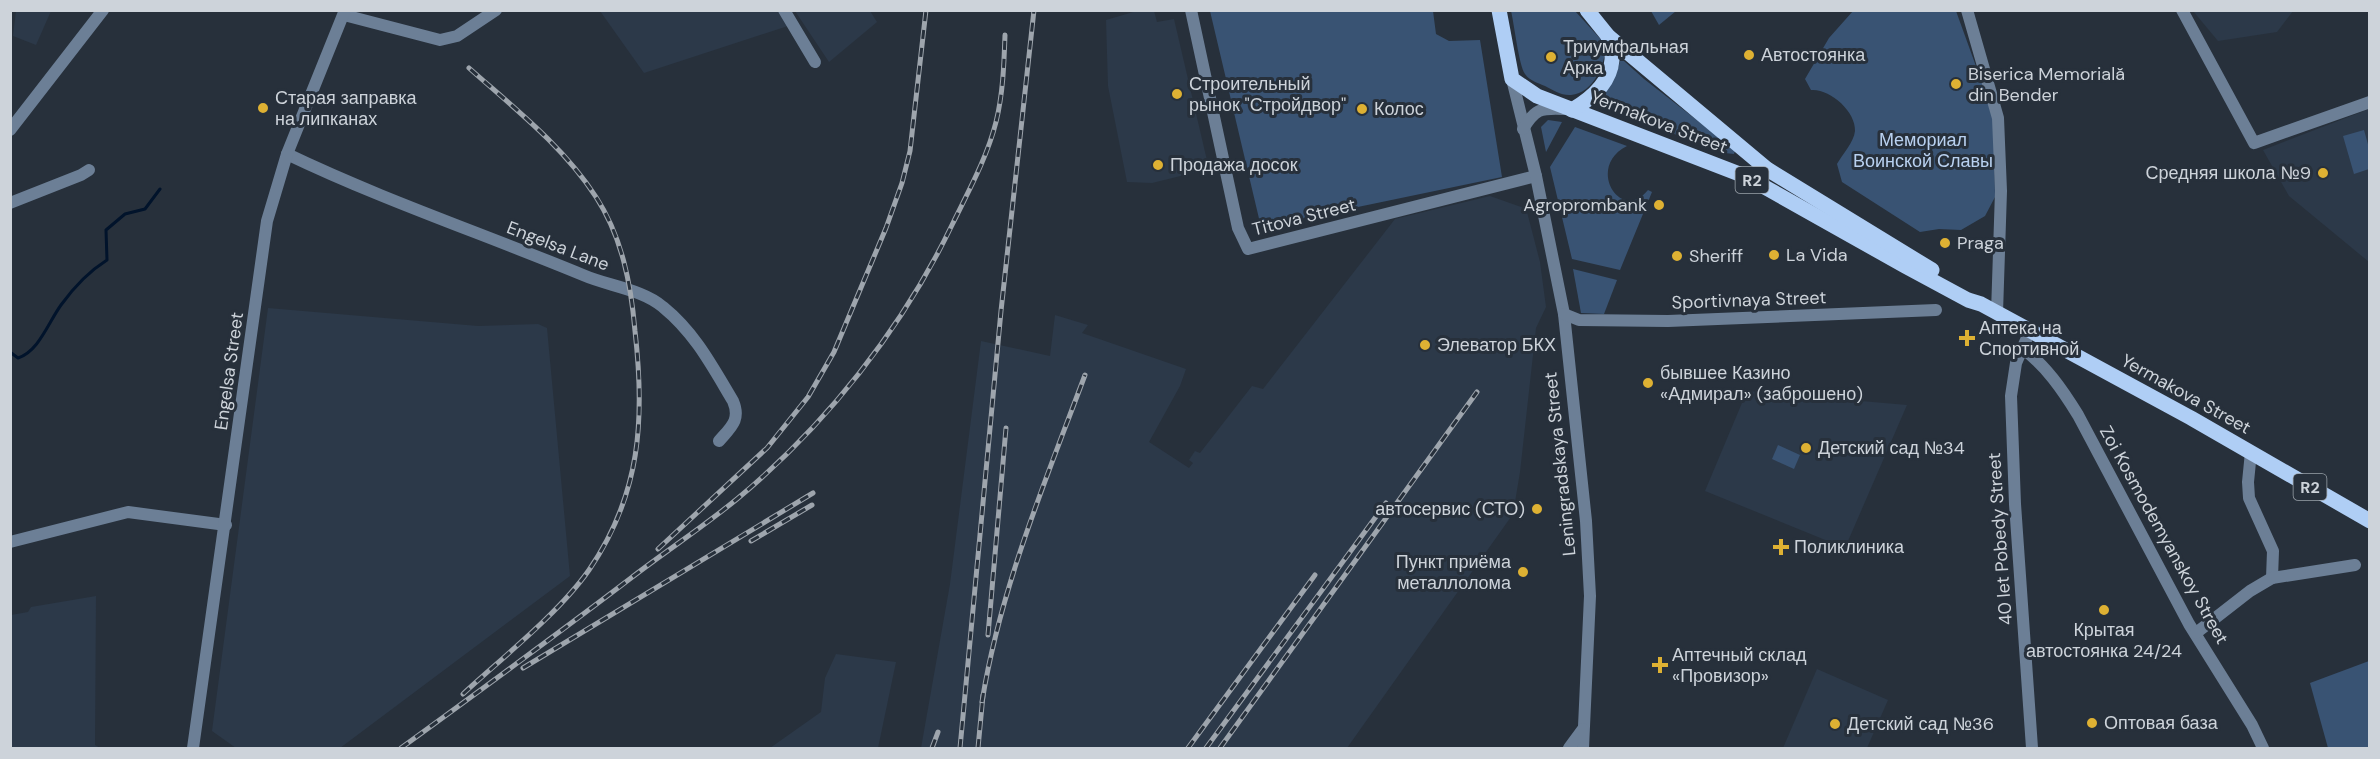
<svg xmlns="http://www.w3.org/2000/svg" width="2380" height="759" viewBox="0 0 2380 759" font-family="'DM Sans',sans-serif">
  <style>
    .built { fill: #2c3949 }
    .green { fill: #395373 }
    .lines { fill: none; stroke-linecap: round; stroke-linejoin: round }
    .stream { stroke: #01132b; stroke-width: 3 }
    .minor { stroke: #6c7f96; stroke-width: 12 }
    .major { stroke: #afcef5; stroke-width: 15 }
    .rail-casing { stroke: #9ea5ad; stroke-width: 5 }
    .rail { stroke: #27303b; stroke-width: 3; stroke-dasharray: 9; stroke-linecap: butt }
    .poi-dot { fill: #deb133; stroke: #27303b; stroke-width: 2 }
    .labels { text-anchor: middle; stroke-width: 6; stroke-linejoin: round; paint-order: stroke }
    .shield { fill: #27303b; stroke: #9ba2aa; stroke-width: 1.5 }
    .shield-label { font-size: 16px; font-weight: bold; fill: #cdd3da }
    .poi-label { font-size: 18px; fill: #cdd3da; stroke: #27303b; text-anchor: start }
    .street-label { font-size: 18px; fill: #cdd3da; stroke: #27303b }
    .park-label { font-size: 18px; fill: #b9d1f0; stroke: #27303b }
  </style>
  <rect width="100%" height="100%" fill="#27303b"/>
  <g class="built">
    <polygon points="1140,10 1154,11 1157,22 1174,19 1209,169 1152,183 1127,182 1108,86 1106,20"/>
    <polygon points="16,11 51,11 36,45 13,36"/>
    <polygon points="600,11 778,11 788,26 644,73"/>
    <polygon points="795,11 870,11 877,22 829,62"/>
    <polygon points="2193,11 2293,11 2277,32 2218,41"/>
    <polygon points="2369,109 2369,262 2289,196 2263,150"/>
    <polygon points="1490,196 1524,208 1527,212 1540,262 1546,307 1536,328 1520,472 1513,514 1347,748 921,748 950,584 981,341 1050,356 1055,315 1088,325 1082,333 1186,369 1180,386 1149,442 1189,468 1193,463 1189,460 1195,451 1200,453 1252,386 1263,389 1395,219"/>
    <polygon points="268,308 478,326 538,324 547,328 570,576 340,748 236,748 212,731"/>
    <polygon points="1747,391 1907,405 1845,548 1705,491"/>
    <polygon points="96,596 95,745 100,748 11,748 11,615 28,612 31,607"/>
    <polygon points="836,654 896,662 878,748 770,748 821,712 825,678"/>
    <polygon points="1817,669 1888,700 1867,748 1783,748"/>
  </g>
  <g class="green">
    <polygon points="1210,11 1433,11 1436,34 1449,41 1480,40 1502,177 1261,227"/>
    <path d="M1511,11H1575L1606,45C1605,64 1594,93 1571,95C1562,96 1553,90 1545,86C1538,83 1530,81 1525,74C1519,66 1514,23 1511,11Z"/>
    <polygon points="1651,11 1676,11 1659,25"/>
    <path d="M1853,11H1956L1994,116L1995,197L1985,216L1961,230L1939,229L1920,232L1842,182L1837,164C1842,155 1854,142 1855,131C1856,111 1829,88 1811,90L1805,79L1829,38Z"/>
    <polygon points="1620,61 1624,61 1644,79 1729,145 1735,151 1734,154 1725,153 1594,104 1617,72"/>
    <polygon points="1548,120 1562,122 1546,152 1541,127"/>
    <path d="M1575,127L1627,146C1585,167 1621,224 1648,190L1652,192L1620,270L1572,259L1550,167Z"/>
    <polygon points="2364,130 2369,148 2369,169 2354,174 2343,136"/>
    <polygon points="1573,269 1617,280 1604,314 1581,313"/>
    <polygon points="1778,445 1800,455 1794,469 1772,459"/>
    <polygon points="2369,661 2369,748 2328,748 2310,683"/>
  </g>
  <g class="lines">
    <path class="stream" d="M10,352L18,358C39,351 48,323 61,305C74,287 88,272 107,260L106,230L125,214L145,209L160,189"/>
    <g class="minor">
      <polyline points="784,10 815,62"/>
      <polyline points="1191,10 1238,228 1248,249 1536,176"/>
      <polyline points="1967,10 1998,118 2001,191 1997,313"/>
      <polyline points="2182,10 2254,143 2370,102"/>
      <polyline points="344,15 440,40 457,36 496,10"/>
      <polyline points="1512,79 1536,176 1564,314 1586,521 1590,596 1583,748"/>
      <path d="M1523,129C1535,109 1540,108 1563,109"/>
      <polyline points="10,130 103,10"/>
      <path d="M287,154C383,200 484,234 583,275C608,286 642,289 663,307C695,333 712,366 733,401C741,420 731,427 719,441"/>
      <polyline points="10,203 81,175 89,170"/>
      <polyline points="1564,314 1579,320 1668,321 1936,310"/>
      <polyline points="2030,331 2016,363 2011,396 2015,504 2032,748"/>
      <path d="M2022,348C2046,366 2062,389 2078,415L2189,624L2252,725L2263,748"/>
      <polyline points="2251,452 2248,482 2249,498 2273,551 2272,578"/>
      <polyline points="10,542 128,512 226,525"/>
      <polyline points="2196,633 2250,591 2272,578 2355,565"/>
      <polyline points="193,748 267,221 287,154 345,10"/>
      <polyline points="1569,748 1583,729"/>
    </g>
    <g class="major">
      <polyline points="1499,10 1512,79 1537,96 1742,175 1761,185 1905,266 1968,300 1981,304 2191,418 2370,521"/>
      <polyline points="1587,10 1608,36 1767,169 1932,270"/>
      <path d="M1572,110C1591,99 1610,83 1612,60C1613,53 1609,43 1608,36"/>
    </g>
    <defs>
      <g id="rail">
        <polyline points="751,541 812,505"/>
        <polyline points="658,549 767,448 808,397 834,352 886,228 902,183 910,151 926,10"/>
        <polyline points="988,635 1006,428"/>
        <polyline points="523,668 813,493"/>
        <path d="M463,694C502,658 559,613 589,570C641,494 645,419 635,331C631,284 622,237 596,197C563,146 514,108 469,68"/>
        <path d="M982,702C1000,589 1045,482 1085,375"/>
        <path d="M401,748C478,692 555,636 631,578C666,551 703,527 737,499C826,425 902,329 952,225C968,192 987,158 996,122C1003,94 1004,64 1005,35"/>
        <polyline points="932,748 938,732"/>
        <polyline points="960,748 1001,311 1034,10"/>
        <polyline points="978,748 983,695"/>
        <polyline points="1188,748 1315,575"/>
        <polyline points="1206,748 1386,503"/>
        <polyline points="1220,748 1477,392"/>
      </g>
    </defs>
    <use href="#rail" class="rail-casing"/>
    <use href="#rail" class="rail"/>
  </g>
  <g class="poi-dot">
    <circle cx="1749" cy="55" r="6"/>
    <circle cx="1551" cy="57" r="6"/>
    <circle cx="1956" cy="84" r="6"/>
    <circle cx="1177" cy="94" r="6"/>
    <circle cx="263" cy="108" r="6"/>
    <circle cx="1362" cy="109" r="6"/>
    <circle cx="1158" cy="165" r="6"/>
    <circle cx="2323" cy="173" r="6"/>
    <circle cx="1659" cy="205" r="6"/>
    <circle cx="1945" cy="243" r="6"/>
    <circle cx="1774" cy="255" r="6"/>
    <circle cx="1677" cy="256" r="6"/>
    <path d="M1964 329h6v6h6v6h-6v6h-6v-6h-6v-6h6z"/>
    <circle cx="1425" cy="345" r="6"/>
    <circle cx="1648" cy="383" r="6"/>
    <circle cx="1806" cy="448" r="6"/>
    <circle cx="1537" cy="509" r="6"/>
    <path d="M1778 538h6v6h6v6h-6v6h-6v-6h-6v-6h6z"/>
    <circle cx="1523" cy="572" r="6"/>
    <circle cx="2104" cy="610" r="6"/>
    <path d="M1657 656h6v6h6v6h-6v6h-6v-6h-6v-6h6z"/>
    <circle cx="2092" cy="723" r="6"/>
    <circle cx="1835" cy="724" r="6"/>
  </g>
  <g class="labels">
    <g class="shield">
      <rect x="1735.5" y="167" width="33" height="26" rx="4.5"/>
      <rect x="2293.5" y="474" width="33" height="26" rx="4.5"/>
    </g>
    <g class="shield-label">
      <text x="1752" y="186">R2</text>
      <text x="2310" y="493">R2</text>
    </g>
    <g class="poi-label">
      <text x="1563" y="53">Триумфальная<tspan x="1563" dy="21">Арка</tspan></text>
      <text x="1761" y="61">Автостоянка</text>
      <text x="1968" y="80">Biserica Memorială<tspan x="1968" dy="21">din Bender</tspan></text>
      <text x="1189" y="90">Строительный<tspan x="1189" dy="21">рынок "Стройдвор"</tspan></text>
      <text x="275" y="104">Старая заправка<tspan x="275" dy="21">на липканах</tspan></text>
      <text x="1374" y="115">Колос</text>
      <text x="1170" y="171">Продажа досок</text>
      <text x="2311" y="179" text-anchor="end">Средняя школа №9</text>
      <text x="1647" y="211" text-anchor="end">Agroprombank</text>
      <text x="1957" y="249">Praga</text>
      <text x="1786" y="261">La Vida</text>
      <text x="1689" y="262">Sheriff</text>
      <text x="1979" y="334">Аптека на<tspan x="1979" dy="21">Спортивной</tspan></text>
      <text x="1437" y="351">Элеватор БКХ</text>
      <text x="1660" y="379">бывшее Казино<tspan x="1660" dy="21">«Адмирал» (заброшено)</tspan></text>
      <text x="1818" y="454">Детский сад №34</text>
      <text x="1525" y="515" text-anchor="end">автосервис (СТО)</text>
      <text x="1794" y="553">Поликлиника</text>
      <text x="1511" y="568" text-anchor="end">Пункт приёма<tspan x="1511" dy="21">металлолома</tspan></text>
      <text x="2104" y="636" text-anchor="middle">Крытая<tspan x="2104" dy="21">автостоянка 24/24</tspan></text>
      <text x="1672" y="661">Аптечный склад<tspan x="1672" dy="21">«Провизор»</tspan></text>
      <text x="2104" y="729">Оптовая база</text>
      <text x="1847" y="730">Детский сад №36</text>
    </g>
    <g class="street-label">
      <text transform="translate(1659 122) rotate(21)" y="6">Yermakova Street</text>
      <text transform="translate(1304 217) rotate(-14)" y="6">Titova Street</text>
      <text transform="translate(558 246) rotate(21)" y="6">Engelsa Lane</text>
      <text transform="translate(1749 300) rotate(-2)" y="6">Sportivnaya Street</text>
      <text transform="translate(229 371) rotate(-82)" y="6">Engelsa Street</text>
      <text transform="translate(2186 394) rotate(29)" y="6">Yermakova Street</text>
      <text transform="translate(1560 464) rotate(-96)" y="6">Leningradskaya Street</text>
      <text transform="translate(2164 535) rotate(61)" y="6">Zoi Kosmodemyanskoy Street</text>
      <text transform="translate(2000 539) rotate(-94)" y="6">40 let Pobedy Street</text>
    </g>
    <g class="park-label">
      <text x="1923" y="146">Мемориал<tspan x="1923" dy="21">Воинской Славы</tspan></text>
    </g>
  </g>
  <rect width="2380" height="759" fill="none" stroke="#cdd3da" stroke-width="24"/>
</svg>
